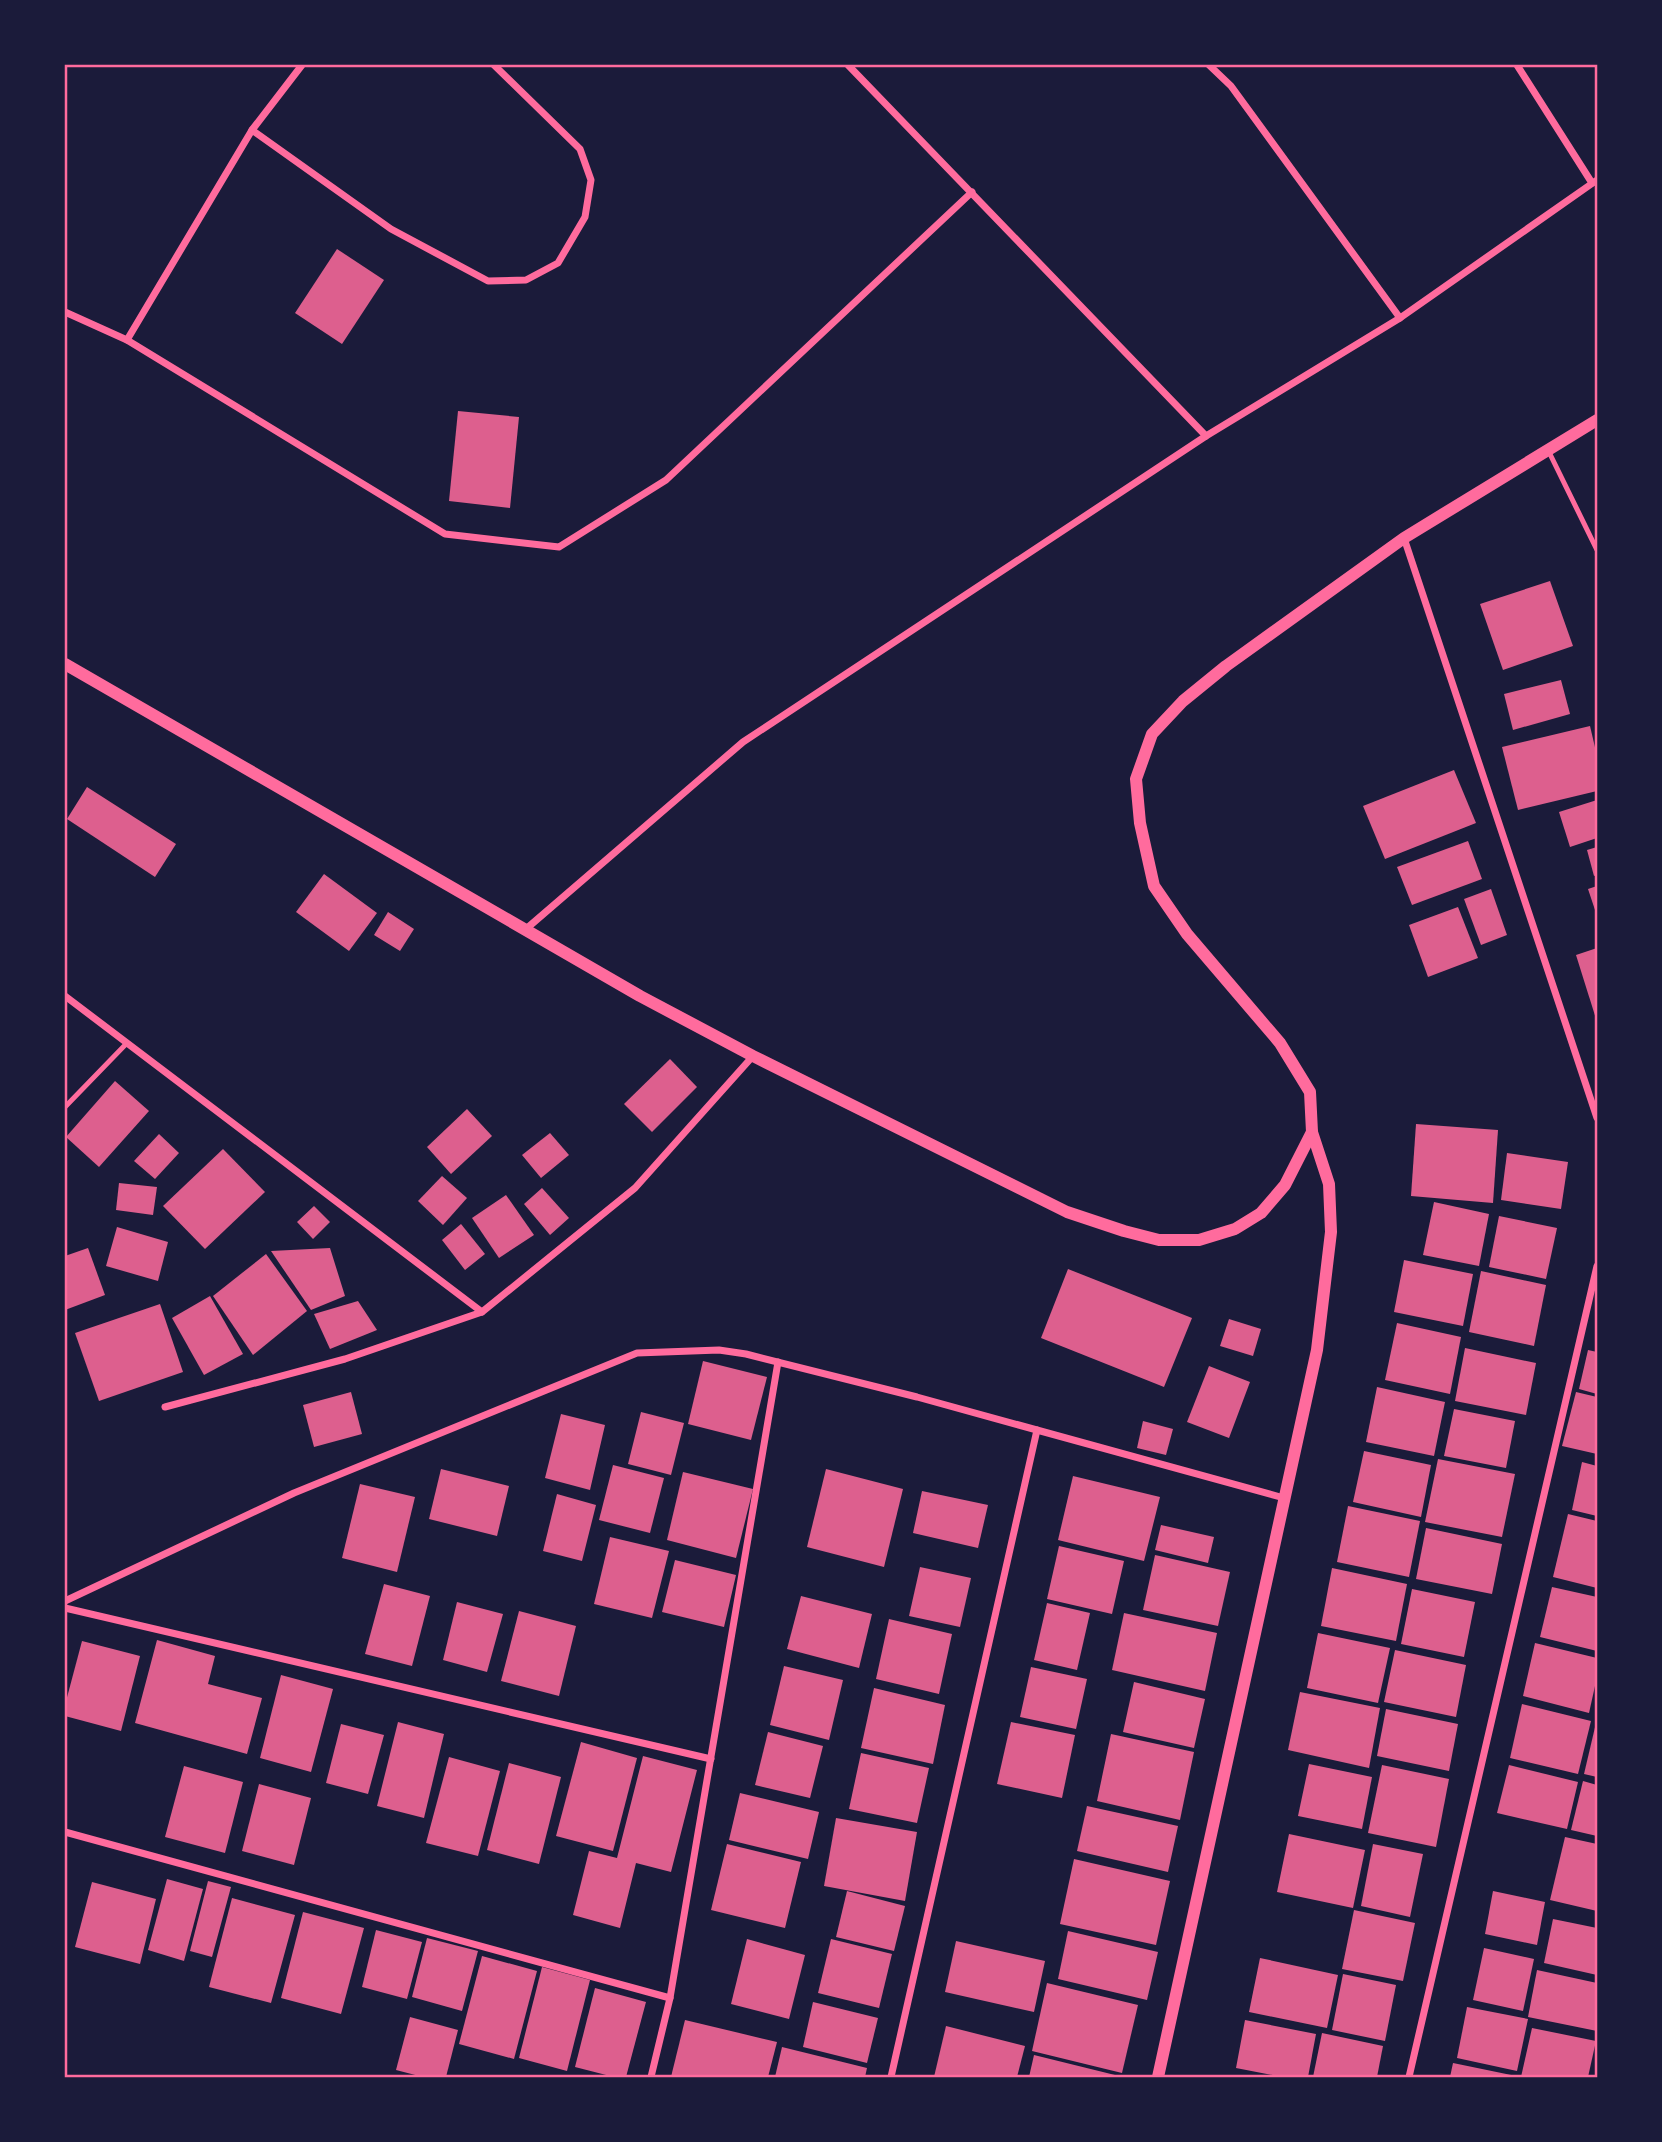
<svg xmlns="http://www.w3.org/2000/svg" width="1662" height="2142" viewBox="0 0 1662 2142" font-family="Mulish,sans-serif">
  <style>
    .building { fill: #dd5f8e }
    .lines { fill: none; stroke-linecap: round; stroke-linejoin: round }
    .service { stroke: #ff6b9d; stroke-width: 5 }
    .minor { stroke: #ff6b9d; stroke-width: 7 }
    .tertiary { stroke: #ff6b9d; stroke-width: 12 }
    .neatline { fill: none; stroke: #ff6b9d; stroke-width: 2.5 }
  </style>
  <rect width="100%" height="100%" fill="#1b1b3a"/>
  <g class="building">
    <polygon points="337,249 384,280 342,344 295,313"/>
    <polygon points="458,411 519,417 510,508 449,501"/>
    <polygon points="1550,581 1573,646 1503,670 1480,604"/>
    <polygon points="1561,680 1570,714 1513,730 1504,694"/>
    <polygon points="1590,726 1597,756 1597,791 1518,810 1502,747"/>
    <polygon points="1454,770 1476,823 1385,859 1363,806"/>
    <polygon points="87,787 176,844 155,877 67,819"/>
    <polygon points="1597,800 1597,838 1570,847 1559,812"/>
    <polygon points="1468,841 1482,879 1412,905 1397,867"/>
    <polygon points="1597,847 1597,875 1594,876 1587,850"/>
    <polygon points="324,874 377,913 349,951 296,912"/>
    <polygon points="1597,886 1597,916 1588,889"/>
    <polygon points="1491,889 1507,935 1481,945 1464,899"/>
    <polygon points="1458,907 1478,958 1428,977 1409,925"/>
    <polygon points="388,912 414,929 400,951 374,935"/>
    <polygon points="1597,948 1597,1022 1576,955"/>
    <polygon points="670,1059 697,1087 652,1132 624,1104"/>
    <polygon points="115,1081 149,1111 99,1167 66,1137"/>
    <polygon points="467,1109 492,1136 451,1174 427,1147"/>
    <polygon points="1416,1124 1498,1130 1493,1203 1411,1196"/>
    <polygon points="550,1133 569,1155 541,1178 522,1155"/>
    <polygon points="159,1134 179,1153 155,1179 134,1161"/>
    <polygon points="223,1149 265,1192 205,1249 163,1206"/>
    <polygon points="1507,1153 1568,1162 1561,1209 1501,1200"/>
    <polygon points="442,1176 467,1198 443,1225 418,1201"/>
    <polygon points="119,1183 157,1187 153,1215 116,1210"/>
    <polygon points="542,1188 569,1218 550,1235 524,1204"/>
    <polygon points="506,1195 534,1235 499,1258 472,1218"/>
    <polygon points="1434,1202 1489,1214 1479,1266 1423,1255"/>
    <polygon points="314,1206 330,1222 313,1239 297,1222"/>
    <polygon points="1499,1216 1557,1228 1546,1279 1489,1267"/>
    <polygon points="461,1224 485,1254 465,1270 442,1240"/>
    <polygon points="117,1227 168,1242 158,1281 106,1266"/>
    <polygon points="88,1248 105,1295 65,1310 65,1256"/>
    <polygon points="330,1248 345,1296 311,1310 271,1251"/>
    <polygon points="266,1254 307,1311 253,1355 213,1296"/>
    <polygon points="1404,1260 1473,1274 1463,1326 1394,1312"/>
    <polygon points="1068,1269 1192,1318 1164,1387 1041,1338"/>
    <polygon points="1481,1271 1546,1285 1534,1346 1469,1332"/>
    <polygon points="210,1296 243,1354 204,1375 172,1318"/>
    <polygon points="358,1301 377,1330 330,1349 314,1314"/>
    <polygon points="160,1304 183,1372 99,1401 75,1333"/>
    <polygon points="1229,1319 1261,1329 1253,1356 1220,1346"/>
    <polygon points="1397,1323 1461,1337 1450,1394 1385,1380"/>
    <polygon points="1465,1348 1536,1363 1526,1415 1455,1401"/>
    <polygon points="1588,1350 1597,1352 1597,1394 1579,1389"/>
    <polygon points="703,1361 767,1377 751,1440 688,1424"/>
    <polygon points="1209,1366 1250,1382 1229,1438 1187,1422"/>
    <polygon points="1377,1387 1445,1402 1434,1456 1366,1442"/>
    <polygon points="351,1392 362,1434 314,1447 303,1405"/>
    <polygon points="1576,1392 1597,1397 1597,1454 1562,1446"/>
    <polygon points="1454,1409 1515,1421 1506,1468 1444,1456"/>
    <polygon points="641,1412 684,1423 671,1475 628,1464"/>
    <polygon points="561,1414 605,1425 590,1490 545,1478"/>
    <polygon points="1143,1421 1173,1429 1166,1455 1137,1448"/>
    <polygon points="1364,1451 1431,1465 1421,1517 1353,1502"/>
    <polygon points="1438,1459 1515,1474 1502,1537 1425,1522"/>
    <polygon points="1582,1462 1597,1466 1597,1516 1572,1510"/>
    <polygon points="613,1465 664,1478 650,1533 599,1520"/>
    <polygon points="441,1469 509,1486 497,1536 429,1519"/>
    <polygon points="826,1469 903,1489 884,1567 807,1547"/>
    <polygon points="683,1472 753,1489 736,1558 667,1540"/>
    <polygon points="1073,1476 1160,1497 1144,1561 1058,1540"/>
    <polygon points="360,1484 415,1497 397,1572 342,1558"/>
    <polygon points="922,1491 988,1505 978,1548 913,1533"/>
    <polygon points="557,1494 596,1505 582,1561 543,1551"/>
    <polygon points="1348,1506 1420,1521 1409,1577 1337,1562"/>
    <polygon points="1568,1514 1597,1521 1597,1588 1553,1577"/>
    <polygon points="1161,1525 1214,1537 1208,1563 1155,1550"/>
    <polygon points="1426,1528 1502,1544 1492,1594 1416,1579"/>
    <polygon points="610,1537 669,1551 652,1618 594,1604"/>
    <polygon points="1059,1546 1124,1561 1112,1614 1047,1599"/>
    <polygon points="1155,1555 1230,1572 1218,1626 1143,1610"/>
    <polygon points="675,1560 736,1575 724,1627 662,1612"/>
    <polygon points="920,1567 971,1578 960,1627 909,1616"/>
    <polygon points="1332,1568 1407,1584 1396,1641 1321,1626"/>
    <polygon points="384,1584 430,1596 412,1666 365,1654"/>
    <polygon points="1552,1587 1597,1597 1597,1651 1540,1637"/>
    <polygon points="1412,1589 1475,1602 1464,1657 1401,1644"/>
    <polygon points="801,1596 872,1614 859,1668 787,1649"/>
    <polygon points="457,1602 503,1614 487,1672 443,1660"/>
    <polygon points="1047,1603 1090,1613 1077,1670 1034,1660"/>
    <polygon points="519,1611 576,1626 559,1696 501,1681"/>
    <polygon points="1124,1613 1217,1633 1205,1691 1112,1670"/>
    <polygon points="889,1619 952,1634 939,1694 876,1679"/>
    <polygon points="1318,1633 1390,1648 1378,1703 1307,1688"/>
    <polygon points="157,1640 215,1656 208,1684 262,1698 247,1754 135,1723"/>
    <polygon points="82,1641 140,1656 121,1731 65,1716 65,1705"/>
    <polygon points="1535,1643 1597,1658 1597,1677 1589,1713 1523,1696"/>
    <polygon points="1395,1650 1466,1665 1456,1717 1384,1702"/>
    <polygon points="784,1666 843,1680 829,1740 770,1725"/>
    <polygon points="1031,1667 1087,1679 1076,1729 1020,1717"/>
    <polygon points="281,1675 333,1689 311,1772 260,1758"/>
    <polygon points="1134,1682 1205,1699 1194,1748 1123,1732"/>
    <polygon points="874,1688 945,1705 933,1764 861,1748"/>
    <polygon points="1300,1692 1380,1708 1369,1768 1288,1750"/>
    <polygon points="1522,1704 1591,1721 1578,1774 1510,1758"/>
    <polygon points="1386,1709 1458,1724 1449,1771 1377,1756"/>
    <polygon points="398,1722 444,1734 424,1818 377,1806"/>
    <polygon points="1011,1722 1075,1735 1062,1798 997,1784"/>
    <polygon points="1596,1723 1597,1723 1597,1777 1584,1774"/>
    <polygon points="341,1724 384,1735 368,1794 326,1783"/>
    <polygon points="768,1732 823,1746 810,1798 755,1785"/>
    <polygon points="1111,1734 1194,1752 1180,1820 1097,1801"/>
    <polygon points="581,1742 637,1758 613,1851 556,1836"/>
    <polygon points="861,1753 929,1768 917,1823 849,1809"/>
    <polygon points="643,1756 697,1770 671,1872 636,1863 620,1928 573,1915 589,1851 617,1858"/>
    <polygon points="449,1757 500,1771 478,1856 426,1843"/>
    <polygon points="509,1763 561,1777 539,1864 487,1850"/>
    <polygon points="1309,1764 1372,1777 1362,1829 1298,1816"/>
    <polygon points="1382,1765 1449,1779 1436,1847 1368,1833"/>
    <polygon points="1509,1765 1578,1782 1567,1829 1497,1813"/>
    <polygon points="184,1766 243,1782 225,1853 165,1837"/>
    <polygon points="1583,1781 1597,1785 1597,1836 1571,1830"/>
    <polygon points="259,1784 311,1798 294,1865 242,1851"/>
    <polygon points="740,1793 819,1812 808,1859 729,1840"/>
    <polygon points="1087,1806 1178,1826 1168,1872 1077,1851"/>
    <polygon points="836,1818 917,1832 905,1901 824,1886"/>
    <polygon points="1289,1834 1365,1850 1353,1908 1277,1892"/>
    <polygon points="1565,1837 1597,1844 1597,1911 1550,1900"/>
    <polygon points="727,1844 801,1862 785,1928 711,1910"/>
    <polygon points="1373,1844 1423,1854 1410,1917 1361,1906"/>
    <polygon points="1074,1859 1170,1881 1156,1945 1060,1924"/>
    <polygon points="167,1879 203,1889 184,1961 148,1950"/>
    <polygon points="208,1881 231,1887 212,1957 190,1951"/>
    <polygon points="92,1882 156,1899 140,1964 75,1947"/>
    <polygon points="847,1891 905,1906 894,1951 836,1937"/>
    <polygon points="1493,1891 1545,1902 1537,1945 1485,1934"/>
    <polygon points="232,1898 295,1915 271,2003 209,1987"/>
    <polygon points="1354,1910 1415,1923 1403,1981 1342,1969"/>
    <polygon points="303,1912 364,1928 341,2014 281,1998"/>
    <polygon points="1553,1919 1597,1928 1597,1975 1544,1963"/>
    <polygon points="376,1930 422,1942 407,1999 362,1987"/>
    <polygon points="1068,1931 1158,1952 1147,2000 1058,1979"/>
    <polygon points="427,1938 478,1951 462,2011 412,1997"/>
    <polygon points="747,1939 805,1955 789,2019 731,2004"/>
    <polygon points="831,1939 892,1954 879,2008 818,1993"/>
    <polygon points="956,1941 1045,1961 1034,2012 945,1992"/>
    <polygon points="1484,1948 1534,1959 1523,2011 1473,2000"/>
    <polygon points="482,1956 537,1971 514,2059 459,2044"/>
    <polygon points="1260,1958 1338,1975 1327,2028 1249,2012"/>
    <polygon points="542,1967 590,1980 567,2071 519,2058"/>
    <polygon points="1537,1970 1597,1983 1597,2031 1528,2017"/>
    <polygon points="1343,1974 1396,1985 1385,2041 1332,2030"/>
    <polygon points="1047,1983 1138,2005 1122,2073 1032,2051"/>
    <polygon points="595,1988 646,2002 626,2077 614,2077 575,2067"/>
    <polygon points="813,2002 878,2018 867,2063 803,2047"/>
    <polygon points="1467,2007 1528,2019 1517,2071 1457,2058"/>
    <polygon points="410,2017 458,2030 446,2077 423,2077 396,2070"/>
    <polygon points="685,2020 777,2042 768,2077 671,2077"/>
    <polygon points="1245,2020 1316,2034 1308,2077 1283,2077 1236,2068"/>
    <polygon points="946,2026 1025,2046 1017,2077 934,2077"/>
    <polygon points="1532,2028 1596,2041 1588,2077 1521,2077"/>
    <polygon points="1322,2033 1383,2046 1377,2077 1313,2077"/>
    <polygon points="782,2047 867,2068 865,2077 775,2077"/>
    <polygon points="1034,2055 1115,2075 1115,2077 1029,2077"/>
    <polygon points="1453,2063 1516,2076 1516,2077 1450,2077"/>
  </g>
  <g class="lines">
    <g class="service">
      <polyline points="1548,450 1597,550"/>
      <polyline points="65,1107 127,1043"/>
    </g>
    <g class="minor">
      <polyline points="848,65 1206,436"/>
      <polyline points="1209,65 1231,86 1400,318"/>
      <polyline points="1517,65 1592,183"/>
      <polyline points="252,130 391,229 488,281 526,280 558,263 585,217 591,180 580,149 494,65"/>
      <polyline points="65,312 127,340 445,534 559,547 666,480 972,192"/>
      <polyline points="127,340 252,130 302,65"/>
      <polyline points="1404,538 1597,1118"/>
      <polyline points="526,929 743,742 1206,436 1400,318 1597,180"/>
      <polyline points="65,996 482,1312"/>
      <polyline points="165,1407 345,1359 482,1312 635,1188 753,1056"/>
      <polyline points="65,1601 294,1493 637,1353 719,1350 746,1354 917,1397 1284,1498"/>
      <polyline points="65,1608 711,1759"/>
      <polyline points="65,1832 670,1998"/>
      <polyline points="651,2077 670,1998 778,1362"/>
      <polyline points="891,2077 1037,1430"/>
      <polyline points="1409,2077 1597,1266"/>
    </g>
    <g class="tertiary">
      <polyline points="65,664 640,996 753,1056 1067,1212 1124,1231 1159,1240 1199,1240 1235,1229 1261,1213 1285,1185 1312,1132 1310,1092 1280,1043 1187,934 1154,886 1140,823 1136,779 1152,734 1183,701 1226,666 1404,538 1597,420"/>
      <polyline points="1158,2077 1317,1350 1331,1232 1329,1184 1312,1132"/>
    </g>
  </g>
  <rect width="1662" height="2142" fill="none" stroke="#1b1b3a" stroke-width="133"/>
  <rect x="66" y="66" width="1530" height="2010" class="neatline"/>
</svg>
